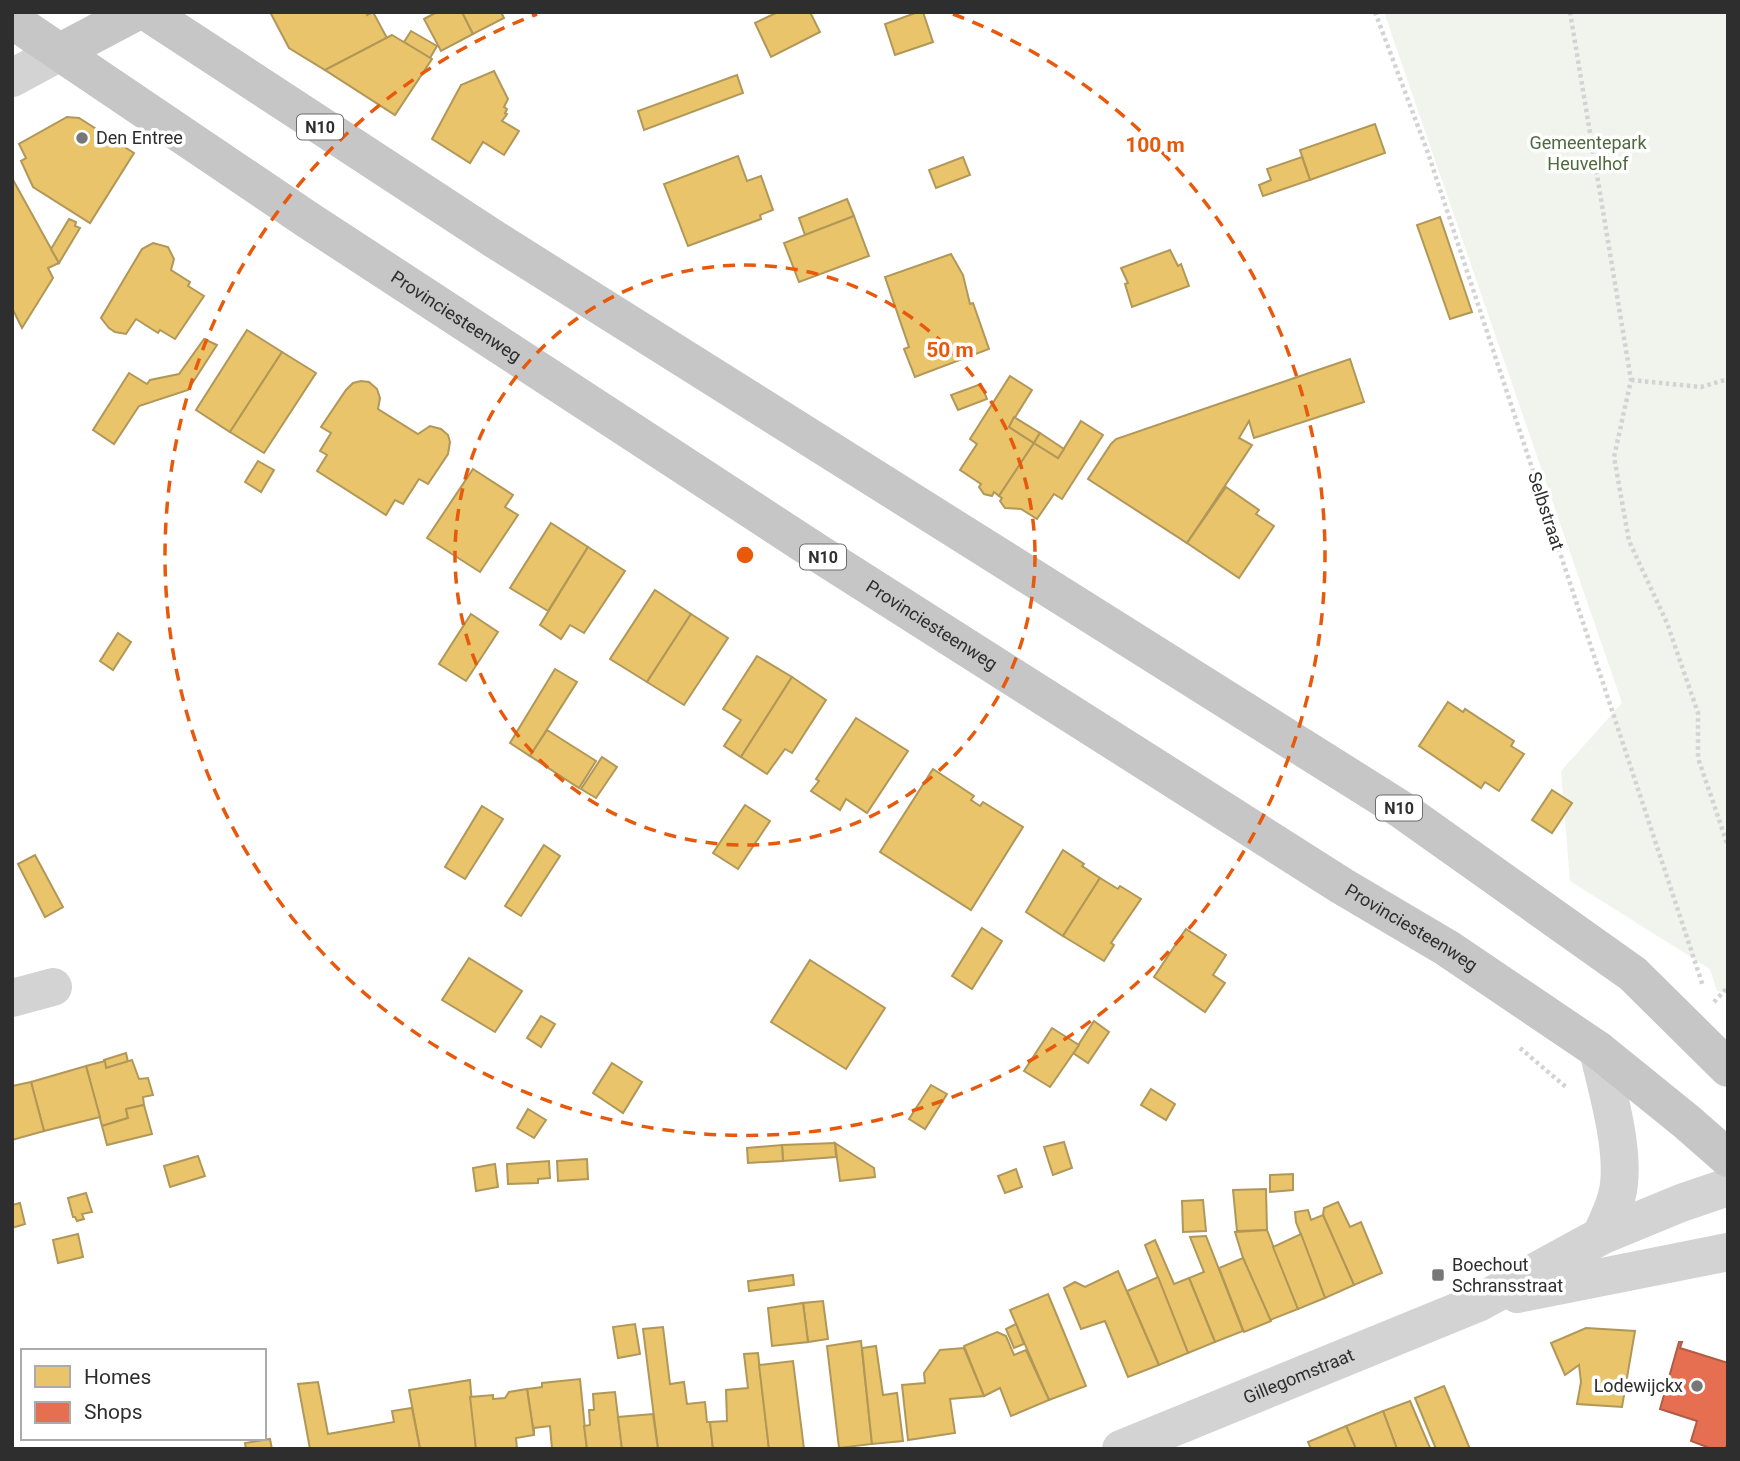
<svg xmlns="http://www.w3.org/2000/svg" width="1740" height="1461" viewBox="0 0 1740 1461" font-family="Roboto,sans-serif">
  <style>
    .green { fill: #f0f4ec }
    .homes { fill: #e9c46a; stroke: #b19758; stroke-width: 2 }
    .shops { fill: #e76f51; stroke: #b05c46; stroke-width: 2 }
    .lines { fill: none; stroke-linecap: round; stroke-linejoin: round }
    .path { stroke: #d3d3d3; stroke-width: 4.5; stroke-dasharray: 3.5 3.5; stroke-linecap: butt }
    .minor { stroke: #d3d3d3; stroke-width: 38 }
    .tertiary { stroke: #d3d3d3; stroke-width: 38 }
    .primary { stroke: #c6c6c6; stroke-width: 38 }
    .ring { fill: none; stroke: #e8590c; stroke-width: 3.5; stroke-dasharray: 12 9 }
    .poi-dot { fill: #777; stroke: #fff; stroke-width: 2.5 }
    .labels { text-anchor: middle; stroke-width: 7; stroke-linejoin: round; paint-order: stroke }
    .shield { fill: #fff; stroke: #6d6d6d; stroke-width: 2 }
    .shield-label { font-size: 16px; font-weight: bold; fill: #2e2e2e }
    .poi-label { font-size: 18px; fill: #2e2e2e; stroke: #fff; text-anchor: start }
    .park-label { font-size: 18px; fill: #4e693d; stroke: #fff }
    .street-label { font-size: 18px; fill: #2e2e2e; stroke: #fff }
    .centre { fill: #e8590c; stroke: #fff; stroke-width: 3.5 }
    .ring-label { font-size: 21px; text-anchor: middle; font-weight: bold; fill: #e8590c; stroke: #fff; stroke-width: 7; stroke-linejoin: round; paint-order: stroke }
  </style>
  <rect width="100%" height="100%" fill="#fff"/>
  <polygon class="green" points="1384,12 1728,12 1728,993 1717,991 1710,969 1570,881 1561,771 1622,703"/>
  <g class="homes">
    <polygon points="270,12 366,12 367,15 373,12 387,38 325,70 289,48"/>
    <polygon points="437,12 462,12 473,34 441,51 424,19"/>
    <polygon points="462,12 501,12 504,18 473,34"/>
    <polygon points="778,12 810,12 820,32 771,57 755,23"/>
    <polygon points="918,12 923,12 933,42 895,55 885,24"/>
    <polygon points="411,31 437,46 430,58 404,42"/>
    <polygon points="392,35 432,59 395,115 325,70"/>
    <polygon points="494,71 508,99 504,107 507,109 505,113 507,114 502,121 519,131 504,155 483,142 470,163 432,139 461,85"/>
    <polygon points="737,75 743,93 644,130 638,111"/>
    <polygon points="67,117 79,118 134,153 90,223 33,187 21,161 26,158 19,144"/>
    <polygon points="1375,124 1385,153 1310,180 1300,150"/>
    <polygon points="738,156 747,181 761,176 773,210 760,215 761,219 688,246 664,184"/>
    <polygon points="963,157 970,175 936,188 929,170"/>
    <polygon points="1302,157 1310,180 1263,196 1259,185 1271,180 1267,169"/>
    <polygon points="12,178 59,263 48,268 53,278 22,328 12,308"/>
    <polygon points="847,199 854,216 805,235 799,218"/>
    <polygon points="854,216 869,256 799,282 784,243"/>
    <polygon points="1440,217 1472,312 1450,319 1417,225"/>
    <polygon points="69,219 76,222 75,226 80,228 59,263 51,249"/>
    <polygon points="153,243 168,247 174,259 171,270 190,282 188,286 204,296 175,339 160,330 158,333 136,319 126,334 115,332 109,328 101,318 142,249"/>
    <polygon points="1170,250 1178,266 1181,264 1189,286 1132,307 1125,284 1128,283 1121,268"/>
    <polygon points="951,254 963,275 970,304 973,303 989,349 915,377 904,349 909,347 885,277"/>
    <polygon points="247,330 282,352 230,432 196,410"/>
    <polygon points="204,339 217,345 188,390 139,406 114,444 93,430 129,373 147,384 150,380 179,374"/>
    <polygon points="282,352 316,373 264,453 230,432"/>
    <polygon points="1350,359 1364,402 1254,438 1249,421 1239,438 1252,445 1187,543 1088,479 1111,444 1116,439"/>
    <polygon points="1010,376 1032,390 1009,427 1034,443 999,496 994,492 992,496 984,494 979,487 981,484 960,470 977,444 970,439"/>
    <polygon points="361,381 369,382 377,389 380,398 378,409 418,434 430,426 441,429 448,435 450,442 448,454 428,484 419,479 403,504 395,500 386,515 317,471 327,455 320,451 331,433 321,427 346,390 353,383"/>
    <polygon points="981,384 987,399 958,410 951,395"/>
    <polygon points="1014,417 1040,433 1034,443 1009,427"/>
    <polygon points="1081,421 1103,435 1062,499 1054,494 1037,519 1021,509 1005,508 1000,501 1002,498 999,496 1034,443 1058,458"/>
    <polygon points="1040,433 1064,449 1058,458 1034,443"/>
    <polygon points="258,461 274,470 261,492 245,482"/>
    <polygon points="473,469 513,495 505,507 518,515 480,572 427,538"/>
    <polygon points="1226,487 1259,510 1256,514 1274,526 1239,578 1187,543"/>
    <polygon points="551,523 588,547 548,611 510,588"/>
    <polygon points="588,547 625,571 584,633 570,625 561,639 540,625"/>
    <polygon points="655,590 691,614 647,682 610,659"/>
    <polygon points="471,614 498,632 466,681 439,664"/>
    <polygon points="691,614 728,638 684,705 647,682"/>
    <polygon points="118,633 131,642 113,670 100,661"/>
    <polygon points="757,656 792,677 741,757 724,746 741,720 723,709"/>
    <polygon points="555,669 577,682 530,756 510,743"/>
    <polygon points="792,677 826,700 792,753 785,749 767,774 741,757"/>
    <polygon points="1448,702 1463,712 1465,709 1514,741 1511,746 1524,754 1499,791 1485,782 1481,788 1419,746"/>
    <polygon points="856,718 908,751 867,813 846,799 840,810 811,791 819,781 816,779"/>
    <polygon points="547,730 596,761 579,788 530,756"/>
    <polygon points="602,757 617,767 596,798 581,789"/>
    <polygon points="933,769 974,796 971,800 980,806 983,802 1023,827 971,910 880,852"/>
    <polygon points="1552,790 1572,803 1552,833 1532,820"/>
    <polygon points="745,805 770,821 738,869 713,853"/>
    <polygon points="482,806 503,819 465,879 445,867"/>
    <polygon points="544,845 560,856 521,916 505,906"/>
    <polygon points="1063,850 1084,864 1082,866 1100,878 1063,936 1026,912"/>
    <polygon points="35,855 63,907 45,917 18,864"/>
    <polygon points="1100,878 1118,889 1120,886 1141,899 1111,943 1114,945 1104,961 1063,936"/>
    <polygon points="982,928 1002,941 972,989 952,976"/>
    <polygon points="1186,929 1226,955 1213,975 1225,983 1205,1012 1154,977"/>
    <polygon points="469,958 522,991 495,1032 442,1000"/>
    <polygon points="810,960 885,1008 846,1069 771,1022"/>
    <polygon points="541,1016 555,1024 541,1047 527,1038"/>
    <polygon points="1094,1021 1109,1032 1088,1063 1073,1053"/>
    <polygon points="1052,1028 1079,1045 1050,1087 1024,1071"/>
    <polygon points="126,1053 128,1062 106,1068 104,1060"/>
    <polygon points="132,1060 139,1079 148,1078 153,1095 143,1097 144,1105 126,1109 128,1118 102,1126 86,1066 105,1061 106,1068"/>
    <polygon points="612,1063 642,1082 623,1113 593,1093"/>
    <polygon points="86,1066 100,1117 44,1131 31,1082"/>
    <polygon points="31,1082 44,1131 12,1140 12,1086"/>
    <polygon points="931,1085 947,1094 925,1129 909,1119"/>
    <polygon points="1151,1089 1175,1104 1166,1120 1141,1105"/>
    <polygon points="144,1105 152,1134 107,1145 102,1126 128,1118 126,1109"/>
    <polygon points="528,1109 546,1120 534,1138 517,1128"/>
    <polygon points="1064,1142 1072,1168 1053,1175 1044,1147"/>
    <polygon points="835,1143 874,1168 875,1177 840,1181"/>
    <polygon points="835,1143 836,1157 783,1161 782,1145"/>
    <polygon points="782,1145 783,1161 748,1163 747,1148"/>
    <polygon points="198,1156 205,1176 170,1187 164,1166"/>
    <polygon points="587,1159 588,1179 558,1181 557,1161"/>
    <polygon points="549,1161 550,1178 538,1179 538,1183 508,1184 507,1164"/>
    <polygon points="495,1164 498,1187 476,1191 473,1168"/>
    <polygon points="1016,1169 1022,1187 1005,1193 998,1176"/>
    <polygon points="1293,1174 1293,1190 1270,1192 1270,1175"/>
    <polygon points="1266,1189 1267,1230 1237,1231 1233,1190"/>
    <polygon points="86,1193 92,1212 82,1214 84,1219 77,1221 75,1217 73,1217 68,1198"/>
    <polygon points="1203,1200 1206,1231 1183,1232 1182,1201"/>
    <polygon points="1338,1202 1350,1227 1361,1222 1382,1273 1354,1285 1323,1215 1324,1208"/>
    <polygon points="20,1203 25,1224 12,1228 12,1205"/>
    <polygon points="1308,1210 1311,1220 1323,1215 1354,1285 1325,1298 1296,1222 1295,1212"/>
    <polygon points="1267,1230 1298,1309 1270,1320 1243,1258 1235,1232"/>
    <polygon points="78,1234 83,1257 58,1263 53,1240"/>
    <polygon points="1301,1234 1325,1298 1298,1309 1273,1247"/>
    <polygon points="1206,1236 1243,1331 1215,1342 1189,1278 1204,1272 1190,1237"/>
    <polygon points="1155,1240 1174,1284 1189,1278 1215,1342 1188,1353 1145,1245"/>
    <polygon points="1243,1258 1271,1321 1244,1332 1219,1268"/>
    <polygon points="1118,1271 1159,1365 1128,1377 1105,1321 1081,1329 1064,1288 1075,1282 1085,1287"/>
    <polygon points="793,1275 794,1285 749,1291 748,1281"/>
    <polygon points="1158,1277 1188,1353 1159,1365 1127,1291"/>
    <polygon points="1048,1294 1086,1386 1049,1400 1010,1310"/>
    <polygon points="823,1301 828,1339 808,1342 803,1303"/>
    <polygon points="803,1303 808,1342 772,1346 768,1308"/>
    <polygon points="635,1324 640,1354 618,1358 613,1327"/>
    <polygon points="1016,1324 1024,1344 1014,1348 1006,1329"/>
    <polygon points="663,1327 670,1384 684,1382 687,1404 705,1402 707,1422 710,1422 713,1449 658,1449 643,1329"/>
    <polygon points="1586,1328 1635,1331 1622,1407 1577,1404 1581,1382 1579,1365 1565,1375 1551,1343"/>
    <polygon points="997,1332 1006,1336 1014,1355 1026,1350 1049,1400 1011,1416 1000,1388 984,1396 964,1346"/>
    <polygon points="861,1341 872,1444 839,1448 827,1346"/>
    <polygon points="876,1346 883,1395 897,1393 903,1441 872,1444 862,1348"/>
    <polygon points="964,1348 984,1396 950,1399 955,1433 908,1440 902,1385 925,1383 924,1373 940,1350"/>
    <polygon points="758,1353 769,1449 713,1449 710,1422 727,1421 726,1390 748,1388 744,1354"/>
    <polygon points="793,1361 804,1449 769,1449 759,1365"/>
    <polygon points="580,1379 587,1449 552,1449 550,1426 534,1428 534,1435 527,1389 542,1387 542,1383"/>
    <polygon points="470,1380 476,1449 420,1449 409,1390"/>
    <polygon points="318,1382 328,1434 394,1422 392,1411 412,1408 420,1449 310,1449 298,1384"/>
    <polygon points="1444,1386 1470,1449 1436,1449 1415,1398"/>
    <polygon points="527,1389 534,1435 516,1438 517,1449 476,1449 470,1397 493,1395 493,1399 505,1398 509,1392"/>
    <polygon points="615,1392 622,1449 587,1449 584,1426 590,1425 589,1410 594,1410 593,1394"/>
    <polygon points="1410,1401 1430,1448 1433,1449 1397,1449 1383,1411"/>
    <polygon points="1383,1411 1397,1449 1356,1449 1346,1426"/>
    <polygon points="653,1414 658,1449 622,1449 618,1417"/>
    <polygon points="1346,1426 1356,1449 1311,1449 1308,1442"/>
    <polygon points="270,1439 272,1449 246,1449 245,1443"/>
  </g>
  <polygon class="shops" points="1679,1342 1682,1342 1680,1348 1728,1363 1728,1443 1725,1449 1712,1449 1691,1441 1697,1421 1660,1409"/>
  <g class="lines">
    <g class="path">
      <polyline points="1375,12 1428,153 1703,986"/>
      <polyline points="1570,12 1631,380 1614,457 1629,541 1667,623 1698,713 1698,758 1728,846"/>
      <polyline points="1631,380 1701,387 1728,379"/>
      <polyline points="1714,1002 1728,987"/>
      <polyline points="1520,1048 1567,1088"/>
    </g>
    <g class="minor">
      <polyline points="12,78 62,51"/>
      <polyline points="12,998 53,987"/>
    </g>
    <g class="tertiary">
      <path d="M1598,1050C1607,1090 1627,1155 1617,1195C1614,1209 1606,1223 1601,1236"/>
      <polyline points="1517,1294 1728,1252"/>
      <path id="s1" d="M1121,1449L1478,1303L1601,1236L1681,1203L1728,1187"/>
    </g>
    <g class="primary">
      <polyline points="147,12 494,239 1402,810 1633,974 1728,1068"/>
      <path id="s2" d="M12,20L308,220L821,555L1342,886L1447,948L1598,1050L1687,1122L1728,1158"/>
      <polyline points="62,51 136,12"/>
    </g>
  </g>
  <g class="ring">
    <circle cx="745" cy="555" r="290"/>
    <path d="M953 14A580 580 0 1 1 537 14"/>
  </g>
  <g class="poi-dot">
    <circle cx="82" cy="138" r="7"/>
    <rect x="1431" y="1268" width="14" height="14" rx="3.5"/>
    <circle cx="1697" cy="1386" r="7"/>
  </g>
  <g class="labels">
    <g class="shield">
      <rect x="297" y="114.5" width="46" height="25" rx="5"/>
      <rect x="800" y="544.5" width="46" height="25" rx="5"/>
      <rect x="1376" y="795.5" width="46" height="25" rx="5"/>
    </g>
    <g class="shield-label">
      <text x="320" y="133">N10</text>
      <text x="823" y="563">N10</text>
      <text x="1399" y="814">N10</text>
    </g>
    <g class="poi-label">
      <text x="96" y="144">Den Entree</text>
      <text x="1452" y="1271">Boechout<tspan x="1452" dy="21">Schransstraat</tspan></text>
      <text x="1683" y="1392" text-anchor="end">Lodewijckx</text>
    </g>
    <g class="park-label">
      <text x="1588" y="149">Gemeentepark<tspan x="1588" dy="21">Heuvelhof</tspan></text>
    </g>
    <g class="street-label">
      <text dy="6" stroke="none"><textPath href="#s2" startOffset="534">Provinciesteenweg</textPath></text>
      <text transform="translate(1546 511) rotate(72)" y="6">Selbstraat</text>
      <text dy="6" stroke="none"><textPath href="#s2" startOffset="1101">Provinciesteenweg</textPath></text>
      <text dy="6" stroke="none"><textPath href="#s2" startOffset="1668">Provinciesteenweg</textPath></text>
      <text dy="6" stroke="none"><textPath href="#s1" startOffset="192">Gillegomstraat</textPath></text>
    </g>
  </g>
  <circle cx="745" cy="555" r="10" class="centre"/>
  <g class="ring-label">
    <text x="1155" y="152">100 m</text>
    <text x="950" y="357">50 m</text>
  </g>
  <rect width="1740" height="1461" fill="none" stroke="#2e2e2e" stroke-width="28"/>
  <rect x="21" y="1349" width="245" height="91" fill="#ffffff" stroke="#ababab" stroke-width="2"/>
  <rect x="35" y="1366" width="35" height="21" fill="#e9c46a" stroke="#ababab" stroke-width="2"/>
  <text x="84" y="1384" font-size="21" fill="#2e2e2e">Homes</text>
  <rect x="35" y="1402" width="35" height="21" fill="#e76f51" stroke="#ababab" stroke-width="2"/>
  <text x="84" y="1419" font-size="21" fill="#2e2e2e">Shops</text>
</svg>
